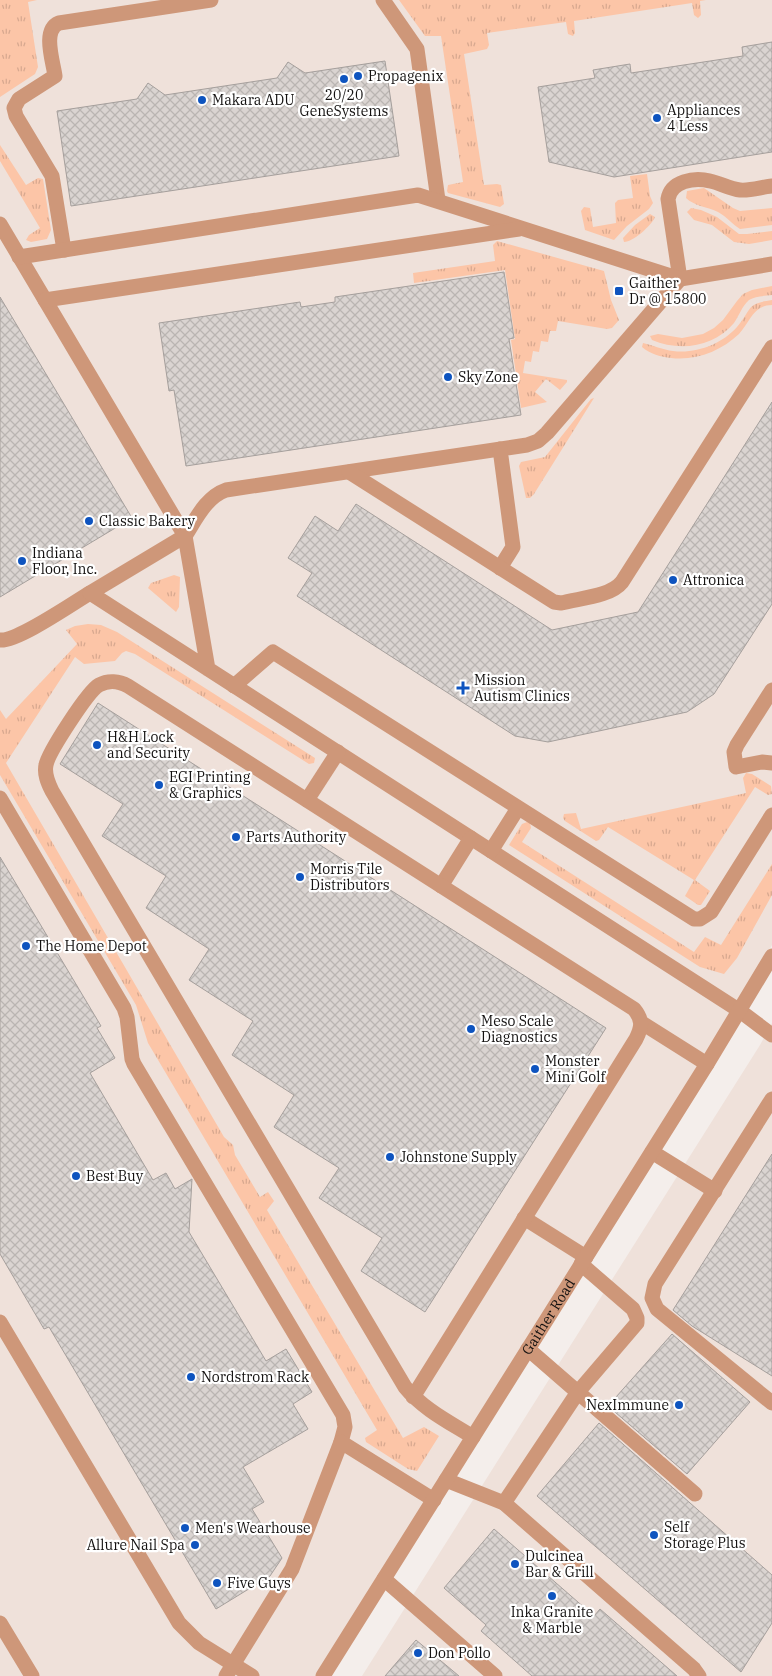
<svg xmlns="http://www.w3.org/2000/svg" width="772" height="1676" viewBox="0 0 772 1676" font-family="'IBM Plex Serif',serif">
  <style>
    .built { fill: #efe1da }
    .grass { fill: url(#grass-tufts) }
    .building { fill: url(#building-cross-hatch); stroke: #a59f9c }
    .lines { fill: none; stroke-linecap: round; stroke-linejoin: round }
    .minor { stroke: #ce9779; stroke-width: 15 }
    .poi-dot { fill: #0e54bf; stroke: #fff; stroke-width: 2 }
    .labels { text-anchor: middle; stroke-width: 4.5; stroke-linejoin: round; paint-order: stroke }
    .poi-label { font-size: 14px; fill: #131110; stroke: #fff; text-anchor: start }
    .street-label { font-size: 14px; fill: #131110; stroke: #fff }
  </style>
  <defs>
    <pattern id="grass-tufts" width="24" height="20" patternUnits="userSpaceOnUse" patternTransform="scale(1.25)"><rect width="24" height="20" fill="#fcc5a7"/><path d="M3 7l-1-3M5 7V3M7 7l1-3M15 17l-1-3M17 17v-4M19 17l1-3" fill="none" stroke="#d7a88f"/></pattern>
    <pattern id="building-cross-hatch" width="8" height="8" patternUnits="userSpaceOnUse" patternTransform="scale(1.25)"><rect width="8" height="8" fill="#dad4d1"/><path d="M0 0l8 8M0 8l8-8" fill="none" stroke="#bab5b2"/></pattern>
  </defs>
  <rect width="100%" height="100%" fill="#f4eeeb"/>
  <g class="built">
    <polygon points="11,0 772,0 772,945 728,1022 319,1676 0,1676 0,78"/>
    <polygon points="772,1023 772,1676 362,1676 760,1045"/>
  </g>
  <g class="grass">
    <polygon points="0,0 37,0 28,2 38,67 35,74 0,97"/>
    <polygon points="399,0 706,0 700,1 701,15 698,18 694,15 692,3 574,21 575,33 573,36 568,34 566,22 487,33 489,45 487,49 464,54 484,185 497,184 501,185 504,204 500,207 448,193 447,191 448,185 463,182 441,36 425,36"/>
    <polygon points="0,145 26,185 38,178 43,179 51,230 47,239 31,242 26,240 29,235 40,228 0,161"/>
    <polygon points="647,174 650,196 653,203 649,209 627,226 614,240 585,230 581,211 584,207 590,208 593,227 616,223 615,203 618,200 633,198 630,176"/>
    <path d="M704,188L733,208L740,211L772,208V225L740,229C732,224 727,217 718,212C708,207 694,206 686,198L687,191Z"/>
    <polygon points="691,208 701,210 717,217 739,234 747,234 772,231 772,240 749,244 734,242 712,225 694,220 687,212"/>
    <path d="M650,214L655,217C651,226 633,242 624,242L623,238L635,225Z"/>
    <polygon points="497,241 604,271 611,300 619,320 612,328 607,329 558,321 556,331 550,331 548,342 541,341 539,352 533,351 531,362 525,361 523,373 567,380 567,382 560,390 546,379 535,392 547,402 521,408 511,340 515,339 505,270 414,283 413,273 495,261 493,245"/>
    <path d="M772,286V295C765,296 755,296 749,300C742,306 739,316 734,323C714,347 680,352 652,340L650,336L658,334L682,338L703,334L714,328L723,320L737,301L743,294L752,290Z"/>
    <path d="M772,300V305C753,305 750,322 739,334C721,351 696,361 671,358C661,357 650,354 642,347L643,343C653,345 663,350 673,351C696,354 722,344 737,327C753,308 745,304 772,300Z"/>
    <polygon points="594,398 534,494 530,498 526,498 519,466 521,462 545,457 591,399"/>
    <polygon points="174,575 180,577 179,607 176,612 148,588 151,583"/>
    <polygon points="88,624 101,625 117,632 315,758 314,763 309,764 135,654 126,651 122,653 115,661 84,664 75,657 6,763 224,1137 233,1145 235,1155 260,1197 268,1192 274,1201 267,1210 403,1438 424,1427 439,1436 417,1471 408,1469 366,1442 365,1438 377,1430 148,1043 136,1005 0,775 0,710 6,719 77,644 66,630 75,626"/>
    <polygon points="746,773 752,774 771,786 772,794 768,795 755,787 695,880 710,891 701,905 698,905 685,896 694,880 608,827 599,840 596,841 565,821 563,818 564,814 576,813 581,829 746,793 743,778"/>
    <polygon points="527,822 530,823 531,828 522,842 694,952 705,937 721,945 772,864 772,895 737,958 724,974 700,967 509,845 522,824"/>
  </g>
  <g class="building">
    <polygon points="772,42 772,152 614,177 549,162 538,87 595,78 593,70 630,64 631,73 743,56 742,47"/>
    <polygon points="385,61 399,156 71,206 57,111 137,99 148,83 165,95 277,78 288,62 305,73"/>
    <polygon points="504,272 514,338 509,339 521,415 186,466 174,390 169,391 159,323 300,302 301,307 335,302 335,297"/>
    <polygon points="0,297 132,518 0,597"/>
    <polygon points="772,402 772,604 714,694 687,712 548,742 515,736 297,596 312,573 288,558 315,516 338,531 356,504 552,630 638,612"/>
    <polygon points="98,703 606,1028 425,1312 361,1271 382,1238 319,1198 339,1168 274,1127 294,1095 232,1055 253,1021 189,980 209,949 146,908 166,876 102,836 123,804 60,764"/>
    <polygon points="0,857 101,1026 97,1028 115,1058 90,1073 153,1180 166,1173 175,1189 192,1179 189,1232 266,1361 286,1349 312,1392 293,1404 308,1429 243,1467 264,1502 252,1509 282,1558 270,1576 216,1609 49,1327 44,1329 0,1254"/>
    <polygon points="772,1154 772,1376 692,1326 673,1310"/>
    <polygon points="672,1334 750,1402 687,1474 608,1406"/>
    <polygon points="599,1423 772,1575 772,1623 741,1672 537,1496"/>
    <polygon points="494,1529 594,1616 600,1609 677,1676 532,1676 481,1631 486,1625 444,1588"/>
    <polygon points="416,1640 459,1676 385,1676"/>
  </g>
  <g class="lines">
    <g class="minor">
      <polyline points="383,0 417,49 438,200"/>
      <path d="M0,224L185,536C196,519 206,497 226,490L527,445L538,441L547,433L680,279L668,199C671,181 694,177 710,181C720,183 730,189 740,190C750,191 762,187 772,186"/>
      <path d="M64,250L52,176L16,116L14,108L19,99L55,76C53,61 42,30 59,23L211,0"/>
      <polyline points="19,257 418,195 680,279 772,264"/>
      <polyline points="45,300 519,229"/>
      <polyline points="500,449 513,547 500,568"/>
      <path d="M349,472L554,602L561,603C579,598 610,597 622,582L772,347"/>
      <path d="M0,640C17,642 73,603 90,593"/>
      <polyline points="208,669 185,536 90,593 740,1011 772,1035"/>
      <polyline points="234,686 273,652 694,919 700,919 711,912 772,815"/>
      <polyline points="772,690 737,745 734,752 736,767 762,762 772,763"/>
      <polyline points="0,798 124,1008 127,1017 132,1059 134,1064 343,1415 345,1427 341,1442"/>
      <polyline points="307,800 338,752"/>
      <polyline points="491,851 518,808"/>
      <polyline points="441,886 471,838"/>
      <polyline points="642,1023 707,1064"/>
      <polyline points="772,1099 655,1284 652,1298 657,1309 772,1403"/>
      <polyline points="652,1152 715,1191"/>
      <polyline points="524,1218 586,1257"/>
      <polyline points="0,1322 179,1623 199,1643 252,1676"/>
      <polyline points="528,1349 695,1494"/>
      <path d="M413,1397L636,1039C642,1027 643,1020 634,1009L128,686C119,681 108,680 99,685C88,691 48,753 46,765C44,774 48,783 52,791L405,1387C423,1409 449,1422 473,1437"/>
      <polyline points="446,1480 504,1503 694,1669 699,1676"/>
      <polyline points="504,1503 578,1392 637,1323 637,1318 633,1309 581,1264"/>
      <polyline points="384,1579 495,1676"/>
      <polyline points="0,1623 32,1676"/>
      <polyline points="226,1676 292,1569 341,1442 434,1500"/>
      <path id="s1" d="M323,1676L707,1064L772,956"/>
    </g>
  </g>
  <g class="poi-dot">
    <circle cx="358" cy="76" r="5"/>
    <circle cx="344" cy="79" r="5"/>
    <circle cx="202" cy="100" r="5"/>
    <circle cx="657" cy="118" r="5"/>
    <rect x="614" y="286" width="10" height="10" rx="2.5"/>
    <circle cx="448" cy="377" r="5"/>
    <circle cx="89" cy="521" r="5"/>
    <circle cx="22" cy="561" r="5"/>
    <circle cx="673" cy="580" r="5"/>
    <path d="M460.5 680.5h5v5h5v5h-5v5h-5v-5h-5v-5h5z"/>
    <circle cx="97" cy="745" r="5"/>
    <circle cx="159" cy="785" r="5"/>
    <circle cx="236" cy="837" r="5"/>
    <circle cx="300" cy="877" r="5"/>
    <circle cx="26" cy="946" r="5"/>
    <circle cx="471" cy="1029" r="5"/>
    <circle cx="535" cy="1069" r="5"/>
    <circle cx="390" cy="1157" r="5"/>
    <circle cx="76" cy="1176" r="5"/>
    <circle cx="191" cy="1377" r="5"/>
    <circle cx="679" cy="1405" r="5"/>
    <circle cx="185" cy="1528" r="5"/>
    <circle cx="654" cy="1535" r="5"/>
    <circle cx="195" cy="1545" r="5"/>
    <circle cx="515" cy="1564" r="5"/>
    <circle cx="217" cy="1583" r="5"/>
    <circle cx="552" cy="1596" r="5"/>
    <circle cx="418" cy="1653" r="5"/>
  </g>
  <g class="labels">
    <g class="poi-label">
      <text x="368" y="81">Propagenix</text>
      <text x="344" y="100" text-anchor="middle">20/20<tspan x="344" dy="16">GeneSystems</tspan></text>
      <text x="212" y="105">Makara ADU</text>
      <text x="667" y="115">Appliances<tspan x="667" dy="16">4 Less</tspan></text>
      <text x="629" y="288">Gaither<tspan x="629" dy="16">Dr @ 15800</tspan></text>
      <text x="458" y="382">Sky Zone</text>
      <text x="99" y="526">Classic Bakery</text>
      <text x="32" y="558">Indiana<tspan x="32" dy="16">Floor, Inc.</tspan></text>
      <text x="683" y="585">Attronica</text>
      <text x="474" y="685">Mission<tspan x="474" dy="16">Autism Clinics</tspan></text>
      <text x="107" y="742">H&amp;H Lock<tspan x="107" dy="16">and Security</tspan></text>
      <text x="169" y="782">EGI Printing<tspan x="169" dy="16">&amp; Graphics</tspan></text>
      <text x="246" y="842">Parts Authority</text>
      <text x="310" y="874">Morris Tile<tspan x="310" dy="16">Distributors</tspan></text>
      <text x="36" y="951">The Home Depot</text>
      <text x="481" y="1026">Meso Scale<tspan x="481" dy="16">Diagnostics</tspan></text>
      <text x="545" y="1066">Monster<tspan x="545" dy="16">Mini Golf</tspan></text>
      <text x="400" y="1162">Johnstone Supply</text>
      <text x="86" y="1181">Best Buy</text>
      <text x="201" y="1382">Nordstrom Rack</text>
      <text x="669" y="1410" text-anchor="end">NexImmune</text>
      <text x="664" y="1532">Self<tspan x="664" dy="16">Storage Plus</tspan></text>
      <text x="195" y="1533">Men's Wearhouse</text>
      <text x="185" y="1550" text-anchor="end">Allure Nail Spa</text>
      <text x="525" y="1561">Dulcinea<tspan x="525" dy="16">Bar &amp; Grill</tspan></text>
      <text x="227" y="1588">Five Guys</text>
      <text x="552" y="1617" text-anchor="middle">Inka Granite<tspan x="552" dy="16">&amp; Marble</tspan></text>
      <text x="428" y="1658">Don Pollo</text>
    </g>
    <g class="street-label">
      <text dy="5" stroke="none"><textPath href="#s1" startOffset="424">Gaither Road</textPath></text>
    </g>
  </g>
</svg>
